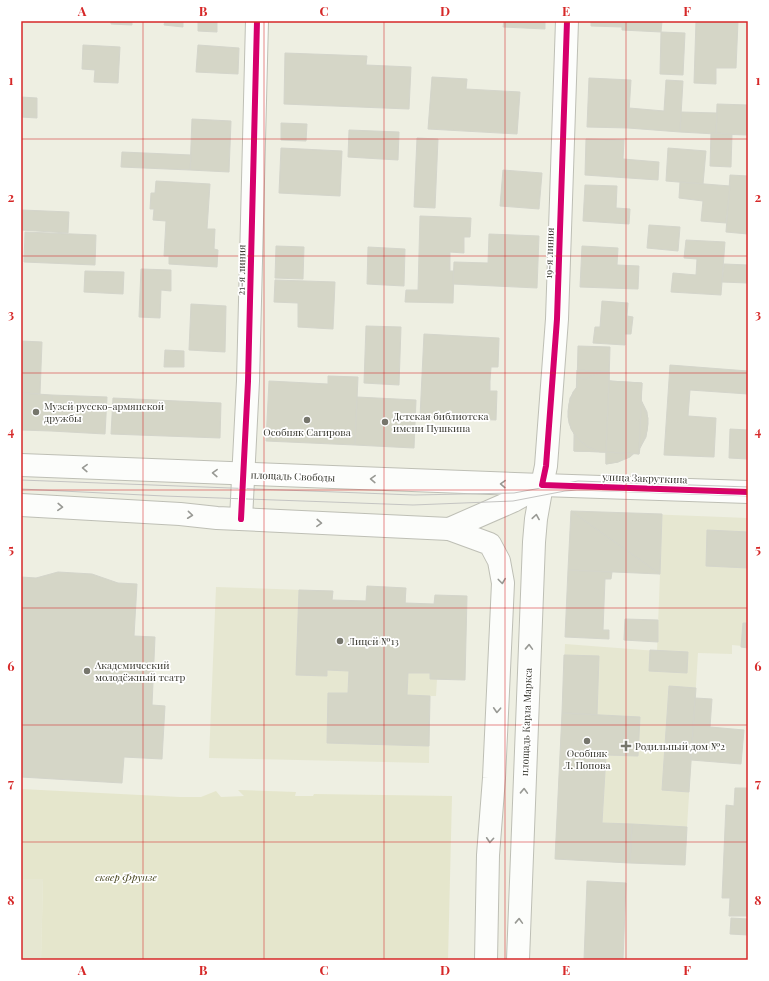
<svg xmlns="http://www.w3.org/2000/svg" width="769" height="981" viewBox="0 0 769 981" font-family="'Playfair Display',serif">
  <style>
    .built { fill: #e6e7d1 }
    .green { fill: #e5e6cc }
    .building { fill: #d5d6c7; stroke: #d4d5cb }
    .lines { fill: none; stroke-linecap: round; stroke-linejoin: round }
    .minor-casing { stroke: #bebfb5; stroke-width: 24 }
    .major-casing { stroke: #bebfb5; stroke-width: 24 }
    .minor { stroke: #fcfdfb; stroke-width: 22 }
    .major { stroke: #fcfdfb; stroke-width: 22 }
    .tram { stroke: #c4c4c2; stroke-width: 1 }
    .cycleway-casing { stroke: #fff; stroke-width: 8 }
    .cycleway { stroke: #d6006c; stroke-width: 6 }
    .oneway { stroke: #989994 }
    .grid { fill: none; stroke: #d62828; stroke-width: 1; stroke-opacity: 0.55 }
    .poi-dot { fill: #76766c; stroke: #fff; stroke-width: 1.5 }
    .labels { text-anchor: middle; stroke-width: 3.5; stroke-linejoin: round; paint-order: stroke }
    .street-label { font-size: 10px; fill: #35352c; stroke: #fff }
    .poi-label { font-size: 10px; fill: #35352c; stroke: #fff; text-anchor: start }
    .park-label { font-size: 10px; font-style: italic; fill: #3d3c12; stroke: #fff }
    .neatline { fill: none; stroke: #d62828; stroke-width: 1.5 }
    .grid-label { font-size: 13px; text-anchor: middle; font-weight: bold; fill: #d62828 }
  </style>
  <rect width="100%" height="100%" fill="#eeefe2"/>
  <g class="built">
    <polygon points="571,511 748,518 748,623 743,623 742,646 732,645 732,654 698,653 687,827 627,863 555,859 565,644 657,651 660,574 568,570"/>
    <polygon points="367,586 406,588 406,603 434,604 435,595 467,596 465,680 437,679 436,696 430,696 429,763 209,758 216,587 333,591 332,600 366,601"/>
    <polygon points="21,879 43,879 41,960 21,960"/>
  </g>
  <polygon class="green" points="21,789 180,797 201,797 216,791 221,797 244,796 238,790 296,792 295,796 313,796 314,794 452,796 448,960 41,960 43,879 21,879"/>
  <g class="building">
    <polygon points="111,21 132,21 132,25 111,24"/>
    <polygon points="165,21 183,21 183,27 164,25"/>
    <polygon points="198,21 217,21 217,32 198,31"/>
    <polygon points="504,21 545,21 545,29 503,27"/>
    <polygon points="591,21 622,21 622,27 591,26"/>
    <polygon points="622,21 662,21 661,32 622,30"/>
    <polygon points="696,21 738,21 736,68 716,68 716,84 694,83"/>
    <polygon points="661,32 685,33 683,75 660,74"/>
    <polygon points="83,45 120,47 118,83 94,82 95,70 82,69"/>
    <polygon points="198,45 239,48 238,74 196,72"/>
    <polygon points="285,53 367,56 366,65 411,67 409,109 284,104"/>
    <polygon points="432,77 467,79 466,89 520,92 517,134 428,129"/>
    <polygon points="589,78 631,80 628,128 587,127"/>
    <polygon points="666,80 683,81 680,132 628,128 629,108 664,111"/>
    <polygon points="21,97 37,98 37,118 21,117"/>
    <polygon points="717,104 748,105 748,135 716,134"/>
    <polygon points="681,112 717,113 716,134 680,132"/>
    <polygon points="192,119 231,121 229,172 190,170"/>
    <polygon points="281,123 307,124 306,141 281,140"/>
    <polygon points="349,130 399,132 398,160 348,157"/>
    <polygon points="711,133 732,134 731,167 710,166"/>
    <polygon points="417,138 438,139 435,208 414,207"/>
    <polygon points="586,139 624,140 623,159 659,162 658,180 585,175"/>
    <polygon points="281,148 342,151 340,196 279,193"/>
    <polygon points="668,148 706,151 703,184 666,181"/>
    <polygon points="122,152 191,155 190,170 121,167"/>
    <polygon points="503,170 542,173 539,209 500,206"/>
    <polygon points="730,175 748,176 748,234 726,232"/>
    <polygon points="156,181 210,184 207,229 215,229 214,249 218,250 217,267 169,264 169,256 164,256 166,221 153,220 154,209 150,209 151,193 155,193"/>
    <polygon points="680,182 730,186 726,223 701,221 703,201 679,198"/>
    <polygon points="585,185 617,186 616,208 630,209 629,224 583,221"/>
    <polygon points="22,210 69,212 68,233 21,230"/>
    <polygon points="420,216 471,218 470,237 464,237 464,253 450,252 450,271 454,271 453,303 405,302 406,290 418,290"/>
    <polygon points="649,225 680,227 678,251 647,248"/>
    <polygon points="25,232 96,235 95,265 24,262"/>
    <polygon points="489,234 539,236 537,288 453,284 454,262 488,263"/>
    <polygon points="686,240 725,242 721,295 671,292 673,273 696,275 697,259 684,258"/>
    <polygon points="276,246 304,247 303,279 275,278"/>
    <polygon points="582,246 618,248 617,265 639,266 638,289 580,287"/>
    <polygon points="368,247 405,249 404,286 367,284"/>
    <polygon points="724,264 748,265 748,283 722,282"/>
    <polygon points="141,269 171,270 171,291 161,290 160,318 139,317"/>
    <polygon points="85,271 124,272 123,294 84,292"/>
    <polygon points="275,280 335,282 333,329 298,327 298,303 274,302"/>
    <polygon points="602,301 628,303 627,316 633,317 631,334 625,334 625,345 593,343 595,327 600,327"/>
    <polygon points="191,304 226,306 225,352 189,350"/>
    <polygon points="366,326 401,327 399,385 364,383"/>
    <polygon points="424,334 499,338 498,367 491,367 490,381 490,391 497,391 496,420 420,417"/>
    <polygon points="21,341 42,342 40,394 21,393"/>
    <polygon points="578,346 610,347 609,381 642,383 641,400 647,412 648,424 646,437 640,448 639,454 634,453 618,462 606,464 606,452 574,451 574,434 569,423 568,411 570,398 577,387"/>
    <polygon points="165,350 184,351 184,367 164,367"/>
    <polygon points="670,365 748,371 748,394 690,390 688,416 716,418 714,457 664,455"/>
    <polygon points="577,370 609,372 606,452 574,451"/>
    <polygon points="603,372 609,372 609,381 616,382 616,390 628,390 628,399 641,400 648,418 647,431 640,448 630,457 618,462 606,464 606,452 600,452 588,447 578,439 571,429 568,417 569,404 573,392 577,387 577,378 586,379 591,376"/>
    <polygon points="328,376 358,377 355,445 266,441 269,381 328,384"/>
    <polygon points="609,381 642,383 639,454 606,452"/>
    <polygon points="21,393 52,395 51,431 21,430"/>
    <polygon points="52,395 107,397 105,434 51,431"/>
    <polygon points="357,397 416,400 414,448 355,445"/>
    <polygon points="113,398 221,403 220,438 111,434"/>
    <polygon points="730,429 748,430 748,459 729,458"/>
    <polygon points="571,511 662,514 660,574"/>
    <polygon points="571,511 660,574 568,570"/>
    <polygon points="707,530 748,532 748,568 706,566"/>
    <polygon points="568,570 612,572 611,579 605,579 603,630 609,630 609,639 565,637"/>
    <polygon points="58,572 92,574 118,583 137,584 134,636 155,637 152,705 165,706 162,759 124,757 122,783 21,777 21,577 36,578"/>
    <polygon points="367,586 406,588 405,603 434,604 435,595 467,596 465,680 430,679 430,673 408,673 407,695 430,696 429,746 327,743 328,693 348,693 349,671 327,670 327,676 296,675 299,590 333,591 332,600 366,601"/>
    <polygon points="625,619 658,620 658,642 624,640"/>
    <polygon points="743,623 748,623 748,648 741,647"/>
    <polygon points="650,650 688,652 687,673 649,671"/>
    <polygon points="564,655 599,656 597,715 562,713"/>
    <polygon points="669,686 696,688 689,792 662,790"/>
    <polygon points="695,698 712,699 710,727 744,730 741,764 691,760"/>
    <polygon points="562,713 640,717 638,756 606,755 602,823 632,824 630,863 555,859"/>
    <polygon points="735,788 748,788 748,916 729,916 730,898 722,898 726,805 734,806"/>
    <polygon points="632,824 687,827 685,865 630,863"/>
    <polygon points="587,881 626,883 623,960 584,960"/>
    <polygon points="731,918 748,919 748,935 730,934"/>
  </g>
  <g class="lines">
    <defs>
      <g id="minor">
        <polyline points="542,485 546,466 557,319 567,21"/>
        <polyline points="542,485 748,492"/>
        <polyline points="241,519 248,381 257,21"/>
        <polyline points="449,529 513,501 542,485"/>
      </g>
      <g id="major">
        <polyline points="21,465 542,485 536,519 534,542 518,960"/>
        <polyline points="21,505 180,514 217,518 449,529 490,544 499,561 503,583 494,778 488,855 486,960"/>
      </g>
    </defs>
    <use href="#minor" class="minor-casing"/>
    <use href="#major" class="major-casing"/>
    <use href="#minor" class="minor"/>
    <use href="#major" class="major"/>
    <g class="tram">
      <polyline points="21,480 414,495 514,493 578,481 748,487"/>
      <polyline points="21,489 164,496 413,505 513,501 565,491 577,490 748,496"/>
    </g>
    <defs>
      <g id="cycleway">
        <polyline points="567,21 557,319 546,466 542,485 748,492"/>
        <polyline points="241,519 248,381 257,21"/>
      </g>
    </defs>
    <use href="#cycleway" class="cycleway-casing"/>
    <use href="#cycleway" class="cycleway"/>
  </g>
  <defs><path id="oneway-chevron" d="M-2-3.5L2.5 0L-2 3.5" fill="none" stroke-width="1.6" stroke-linecap="round" stroke-linejoin="round"/></defs>
  <g class="oneway">
    <use href="#oneway-chevron" transform="translate(85 468) rotate(-178)"/>
    <use href="#oneway-chevron" transform="translate(215 473) rotate(-178)"/>
    <use href="#oneway-chevron" transform="translate(373 479) rotate(-178)"/>
    <use href="#oneway-chevron" transform="translate(503 484) rotate(-178)"/>
    <use href="#oneway-chevron" transform="translate(60 507) rotate(3)"/>
    <use href="#oneway-chevron" transform="translate(190 515) rotate(6)"/>
    <use href="#oneway-chevron" transform="translate(536 517) rotate(-81)"/>
    <use href="#oneway-chevron" transform="translate(319 523) rotate(3)"/>
    <use href="#oneway-chevron" transform="translate(502 581) rotate(83)"/>
    <use href="#oneway-chevron" transform="translate(529 647) rotate(-88)"/>
    <use href="#oneway-chevron" transform="translate(497 710) rotate(93)"/>
    <use href="#oneway-chevron" transform="translate(524 791) rotate(-88)"/>
    <use href="#oneway-chevron" transform="translate(490 840) rotate(94)"/>
    <use href="#oneway-chevron" transform="translate(519 921) rotate(-88)"/>
  </g>
  <path class="grid" d="M143,21V960M264,21V960M384,21V960M505,21V960M626,21V960M21,139H748M21,256H748M21,373H748M21,490H748M21,608H748M21,725H748M21,842H748"/>
  <g class="poi-dot">
    <circle cx="36" cy="412" r="4"/>
    <circle cx="307" cy="420" r="4"/>
    <circle cx="385" cy="422" r="4"/>
    <circle cx="340" cy="641" r="4"/>
    <circle cx="87" cy="671" r="4"/>
    <circle cx="587" cy="741" r="4"/>
    <path d="M624 740h4v4h4v4h-4v4h-4v-4h-4v-4h4z"/>
  </g>
  <g class="labels">
    <g class="street-label">
      <text transform="translate(549 253) rotate(-88)" y="4">19-я линия</text>
      <text transform="translate(241 270) rotate(-89)" y="4">21-я линия</text>
      <text transform="translate(293 476) rotate(2)" y="4">площадь Свободы</text>
      <text transform="translate(645 478) rotate(2)" y="4">улица Закруткина</text>
      <text transform="translate(526 722) rotate(-88)" y="4">площадь Карла Маркса</text>
    </g>
    <g class="poi-label">
      <text x="44" y="410">Музей русско-армянской<tspan x="44" dy="12">дружбы</tspan></text>
      <text x="393" y="420">Детская библиотека<tspan x="393" dy="12">имени Пушкина</tspan></text>
      <text x="307" y="436" text-anchor="middle">Особняк Сагирова</text>
      <text x="348" y="645">Лицей №13</text>
      <text x="95" y="669">Академический<tspan x="95" dy="12">молодёжный театр</tspan></text>
      <text x="635" y="750">Родильный дом №2</text>
      <text x="587" y="757" text-anchor="middle">Особняк<tspan x="587" dy="12">Л. Попова</tspan></text>
    </g>
    <g class="park-label">
      <text x="126" y="881">сквер Фрунзе</text>
    </g>
  </g>
  <rect width="769" height="981" fill="none" stroke="#ffffff" stroke-width="44"/>
  <rect x="22" y="22" width="725" height="937" class="neatline"/>
  <g class="grid-label">
    <text x="82" y="16">A</text>
    <text x="203" y="16">B</text>
    <text x="324" y="16">C</text>
    <text x="445" y="16">D</text>
    <text x="566" y="16">E</text>
    <text x="687" y="16">F</text>
    <text x="11" y="85">1</text>
    <text x="758" y="85">1</text>
    <text x="11" y="202">2</text>
    <text x="758" y="202">2</text>
    <text x="11" y="319">3</text>
    <text x="758" y="319">3</text>
    <text x="11" y="436">4</text>
    <text x="758" y="436">4</text>
    <text x="11" y="554">5</text>
    <text x="758" y="554">5</text>
    <text x="11" y="671">6</text>
    <text x="758" y="671">6</text>
    <text x="11" y="788">7</text>
    <text x="758" y="788">7</text>
    <text x="11" y="905">8</text>
    <text x="758" y="905">8</text>
    <text x="82" y="975">A</text>
    <text x="203" y="975">B</text>
    <text x="324" y="975">C</text>
    <text x="445" y="975">D</text>
    <text x="566" y="975">E</text>
    <text x="687" y="975">F</text>
  </g>
</svg>
